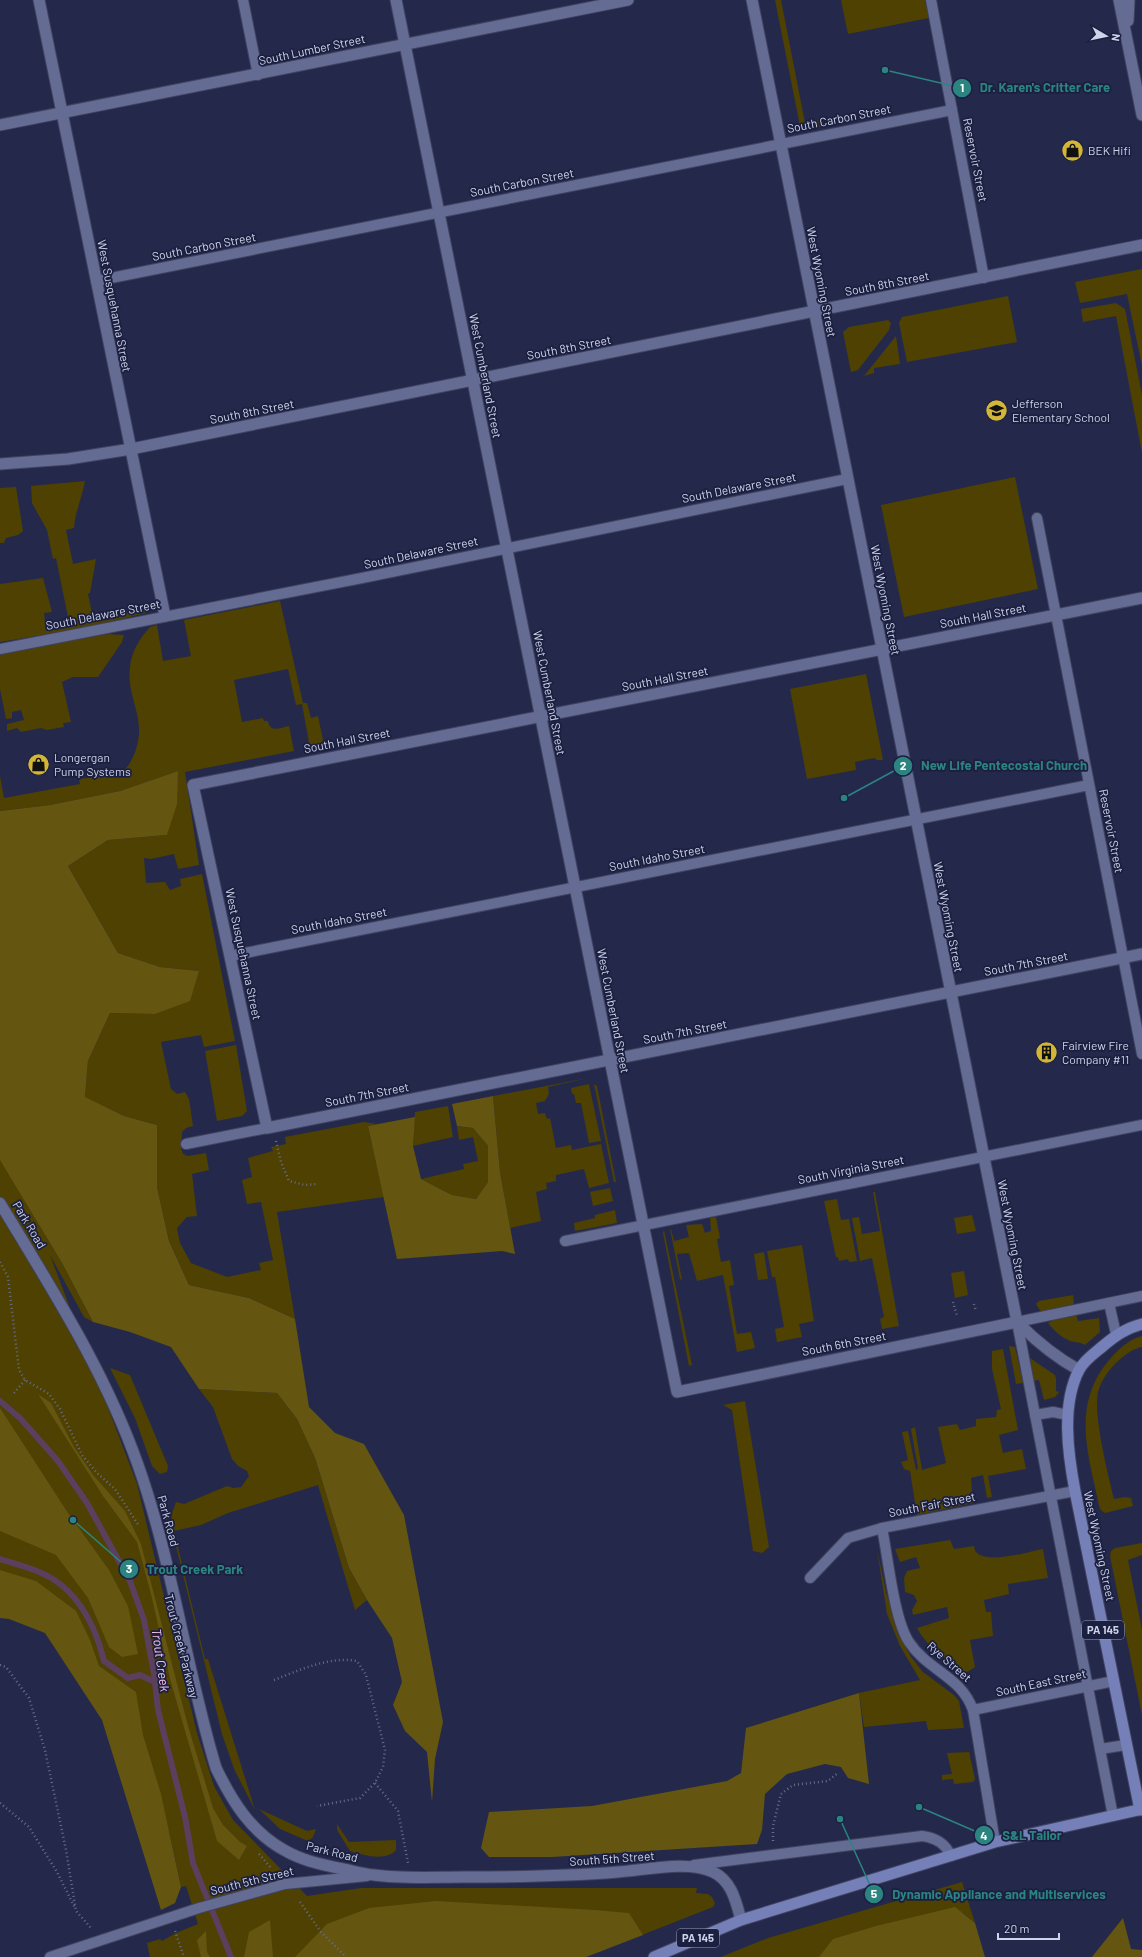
<svg xmlns="http://www.w3.org/2000/svg" width="1142" height="1957" viewBox="0 0 1142 1957" font-family="Barlow,sans-serif">
  <style>
    .green { fill: #4e4101 }
    .forest { fill: #645510 }
    .lines { fill: none; stroke-linecap: round; stroke-linejoin: round }
    .stream { stroke: #5b3f5e; stroke-width: 6 }
    .service-casing { stroke: #404360; stroke-width: 12 }
    .minor-casing { stroke: #404360; stroke-width: 13 }
    .tertiary-casing { stroke: #404360; stroke-width: 13 }
    .secondary-casing { stroke: #404360; stroke-width: 13 }
    .primary-casing { stroke: #404360; stroke-width: 13 }
    .path { stroke: #686d8a; stroke-width: 2.5; stroke-dasharray: 1 3; stroke-linecap: butt }
    .service { stroke: #646c93; stroke-width: 10 }
    .minor { stroke: #646c93; stroke-width: 11 }
    .tertiary { stroke: #646c93; stroke-width: 11 }
    .secondary { stroke: #646c93; stroke-width: 11 }
    .primary { stroke: #757fb8; stroke-width: 11 }
    .labels { text-anchor: middle; stroke-width: 3.5; stroke-linejoin: round; paint-order: stroke }
    .shield { fill: #1b1f40; stroke: #989db6; stroke-width: 1 }
    .shield-label { font-size: 11px; font-weight: bold; fill: #ced3e9 }
    .street-label { font-size: 12px; fill: #ced3e9; stroke: #1b1f40 }
    .poi-label { font-size: 12px; fill: #ced3e9; stroke: #1b1f40; text-anchor: start }
    .water-label { font-size: 13px; font-style: italic; fill: #f8c1ea; stroke: #1b1f40 }
    .leader { fill: none; stroke: #2c8480; stroke-width: 1.5 }
    .callout-dot { fill: #2c8480; stroke: #1b1f40; stroke-width: 1.5 }
    .mark-label { font-size: 12px; text-anchor: middle; font-weight: bold; fill: #fff }
    .callout-label { font-size: 13px; text-anchor: middle; font-weight: bold; fill: #2c8480; stroke: #1b1f40; stroke-width: 3.5; stroke-linejoin: round; paint-order: stroke }
  </style>
  <rect width="100%" height="100%" fill="#24294b"/>
  <g class="green">
    <polygon points="775,0 781,0 805,123 820,120 824,126 801,131"/>
    <polygon points="841,0 925,0 929,18 848,34"/>
    <polygon points="1142,269 1142,366 1127,294 1080,303 1075,282"/>
    <polygon points="1008,296 1017,342 907,362 899,323 902,317"/>
    <polygon points="1116,303 1125,309 1142,395 1142,453 1116,316 1083,322 1081,309"/>
    <polygon points="888,320 891,323 889,330 858,370 851,372 843,332 849,327"/>
    <polygon points="896,336 900,364 874,368 874,373 864,376"/>
    <polygon points="1015,477 1038,589 904,617 881,505"/>
    <path d="M85,481C82,498 75,512 74,528L66,530L73,564L96,559L90,593L88,594L94,622L121,617L120,613L148,607L145,613C98,626 49,634 0,642V584L43,578L52,612L44,613L46,631L70,627L56,558L53,559L47,530L32,503L31,486Z"/>
    <polygon points="16,487 23,531 18,535 6,538 4,543 0,543 0,488"/>
    <path d="M280,601L303,703H307L311,718L318,716L324,745L310,748L302,704L296,705L288,669L234,680L242,722L263,718L264,721H268C270,733 280,728 289,726L294,751L185,772L199,865L178,869L174,854L151,859L144,858L146,883L165,882L170,890L181,886L180,879L202,874L235,1041L204,1047L201,1035L161,1042L171,1089L177,1094L185,1092L189,1099L193,1126L186,1128L182,1132L181,1148L183,1154L188,1156L206,1153L209,1170L192,1174L197,1216L187,1217L177,1228L180,1243L191,1263L227,1277L261,1270L259,1263L273,1260L261,1202L247,1204L242,1180L252,1177L248,1158L273,1151L271,1147L286,1144L285,1137L364,1122L377,1124L368,1126L384,1197L277,1212L295,1319L249,1298L189,1285L169,1241L157,1187V1125L124,1116L85,1098L88,1061L110,1013L155,1014L199,971L160,967L118,953L68,866L108,840L167,835L178,771L120,791L50,805L0,811V776L4,798L80,784L79,779C91,777 104,778 116,775C132,770 140,743 139,728C138,707 127,690 130,667C131,652 140,638 150,627L157,625L163,661L191,656L184,620Z"/>
    <polygon points="109,634 124,635 122,642 98,677 73,677 62,682 71,722 63,723 64,727 47,730 41,728 21,732 17,728 7,731 7,724 24,720 21,710 12,712 12,718 6,719 0,689 0,653"/>
    <polygon points="866,674 883,760 877,760 874,758 855,762 856,770 807,779 790,689"/>
    <polygon points="236,1045 247,1111 242,1116 217,1121 205,1051"/>
    <polygon points="588,1078 548,1087 549,1094 545,1101 536,1103 538,1114 545,1113 547,1119 550,1118 556,1148 571,1145 572,1150 601,1144 609,1183 589,1188 584,1169 556,1175 556,1181 546,1183 547,1189 536,1192 541,1221 510,1228 500,1172 493,1096"/>
    <polygon points="589,1084 601,1141 589,1143 581,1103 576,1103 574,1094 572,1094 571,1088"/>
    <polygon points="594,1084 597,1086 616,1182 614,1182"/>
    <polygon points="448,1106 453,1137 413,1146 415,1112"/>
    <polygon points="0,1123 37,1221 62,1263 93,1322 84,1317 50,1255 137,1484 197,1733 214,1786 233,1820 307,1896 361,1888 697,1888 696,1893 708,1894 712,1897 715,1903 713,1907 586,1957 150,1957 147,1943 160,1939 162,1941 176,1933 198,1924 186,1886 181,1887 169,1831 82,1648 0,1589"/>
    <polygon points="457,1126 473,1128 488,1146 488,1182 476,1199 452,1195 421,1179 464,1169 463,1164 478,1161 473,1137 459,1140"/>
    <polygon points="610,1188 613,1201 593,1206 590,1192"/>
    <polygon points="873,1192 875,1192 899,1326 882,1329 880,1319 884,1317 872,1258 860,1261 852,1218 859,1217 862,1234 880,1231"/>
    <polygon points="837,1199 841,1220 849,1219 857,1261 849,1262 848,1259 839,1261 838,1257 836,1257 824,1201"/>
    <polygon points="615,1210 617,1223 575,1231 574,1223 595,1218 595,1215"/>
    <polygon points="972,1215 976,1231 957,1234 954,1218"/>
    <polygon points="716,1217 720,1238 717,1239 721,1262 730,1260 734,1285 729,1286 737,1334 751,1332 755,1348 737,1352 723,1275 697,1281 689,1253 677,1254 682,1280 680,1279 670,1229 671,1229 674,1241 689,1237 686,1225 702,1224 705,1233 711,1231 710,1218"/>
    <polygon points="664,1230 692,1365 689,1366 663,1233"/>
    <polygon points="802,1245 814,1321 799,1324 802,1337 777,1342 775,1329 784,1327 775,1277 772,1277 767,1251"/>
    <polygon points="764,1252 768,1279 758,1280 754,1254"/>
    <polygon points="964,1271 968,1295 955,1298 951,1273"/>
    <polygon points="1073,1295 1074,1304 1041,1312 1036,1304 1039,1301"/>
    <path d="M1076,1314L1078,1321L1099,1318L1100,1332L1085,1345C1080,1342 1079,1343 1074,1342C1064,1340 1054,1331 1048,1323L1059,1317Z"/>
    <path d="M1142,1336V1347C1132,1349 1123,1356 1116,1363C1108,1371 1101,1381 1098,1392C1093,1414 1108,1475 1114,1499L1125,1497L1131,1498L1133,1506L1105,1513L1100,1509C1089,1456 1070,1405 1110,1359C1118,1350 1129,1339 1142,1336Z"/>
    <polygon points="1009,1346 1015,1347 1023,1383 1016,1384"/>
    <polygon points="1003,1349 1018,1430 999,1435 1003,1453 1022,1449 1026,1469 988,1476 992,1497 987,1498 983,1475 971,1478 973,1503 917,1515 910,1471 904,1469 901,1462 908,1460 902,1432 908,1431 916,1470 918,1468 911,1429 915,1427 922,1470 946,1463 938,1427 957,1424 960,1430 976,1426 976,1419 996,1417 997,1410 1001,1409 992,1369 992,1351"/>
    <polygon points="1030,1358 1055,1375 1056,1379 1056,1391 1059,1392 1055,1397 1044,1400 1039,1380 1033,1381"/>
    <polygon points="110,1368 130,1375 168,1466 167,1472 160,1474 152,1466 135,1418"/>
    <polygon points="199,1389 277,1393 297,1419 315,1458 349,1568 367,1600 355,1610 318,1485 228,1513 201,1525 174,1531 205,1659 208,1659 255,1810 234,1769 222,1734 171,1526 172,1513 176,1502 184,1504 227,1486 233,1488 241,1487 249,1476 247,1471 238,1466 232,1459 213,1407"/>
    <polygon points="745,1401 769,1547 762,1553 753,1551 732,1410 723,1405"/>
    <path d="M950,1540L954,1549L974,1546C975,1568 1028,1552 1043,1549L1048,1578L1008,1584L1009,1594L984,1600L986,1612H991L993,1636L970,1640L975,1667L964,1674C946,1661 928,1648 917,1628L949,1618L947,1607L913,1615L912,1610L917,1601L914,1595L905,1592L904,1578L907,1571L920,1568L916,1557L900,1562L895,1549Z"/>
    <polygon points="1142,1543 1142,1555 1128,1560 1142,1630 1142,1715 1110,1556 1111,1551 1115,1548"/>
    <polygon points="877,1549 886,1592 901,1638 911,1657 923,1672 954,1695 959,1701 964,1728 928,1730 926,1721 864,1727 859,1693 920,1680 900,1646 887,1614"/>
    <polygon points="969,1752 975,1779 973,1782 954,1784 953,1779 942,1780 942,1775 952,1774 947,1753"/>
    <polygon points="259,1809 307,1831 316,1829 313,1837 308,1841 280,1829"/>
    <path d="M337,1824L349,1842L396,1840V1850C385,1862 364,1855 350,1851L337,1830Z"/>
    <polygon points="962,1882 975,1923 964,1914 957,1957 721,1957 768,1938"/>
  </g>
  <g class="forest">
    <polygon points="178,771 177,804 167,835 108,840 68,866 118,953 160,967 199,971 190,1001 155,1014 110,1013 88,1061 85,1097 124,1116 157,1125 157,1187 169,1241 189,1285 249,1298 295,1319 309,1407 335,1433 364,1444 404,1515 443,1722 435,1759 432,1802 427,1752 405,1731 393,1705 402,1682 392,1638 367,1600 349,1568 315,1458 297,1419 277,1393 199,1389 171,1347 130,1332 93,1322 62,1263 0,1160 0,811 50,805 120,791"/>
    <polygon points="493,1096 500,1172 515,1254 502,1251 397,1259 368,1126 415,1117 413,1146 421,1179 452,1195 476,1199 488,1182 488,1146 473,1128 457,1126 452,1104"/>
    <polygon points="38,1394 51,1403 74,1447 94,1476 125,1511 141,1544 188,1726 213,1808 223,1825 240,1842 247,1846 239,1860 217,1841 170,1679 152,1598 137,1542 103,1496"/>
    <polygon points="0,1408 68,1513 109,1570 128,1606 138,1654 122,1657 109,1647 88,1598 56,1555 0,1531"/>
    <polygon points="0,1570 36,1581 76,1611 90,1640 99,1666 136,1692 143,1735 161,1794 181,1887 175,1903 161,1910 102,1720 45,1633 9,1619 0,1618"/>
    <polygon points="859,1693 869,1784 848,1778 841,1767 825,1764 787,1774 765,1794 762,1830 757,1844 552,1857 489,1857 481,1848 489,1812 592,1806 727,1781 741,1773 746,1728"/>
    <polygon points="436,1901 595,1910 629,1913 643,1935 586,1957 295,1957 327,1924 369,1908"/>
    <polygon points="955,1907 975,1923 985,1957 819,1957 833,1939 876,1926"/>
    <polygon points="1123,1918 1131,1949 1142,1950 1142,1957 1092,1957"/>
    <polygon points="270,1920 273,1957 244,1957 249,1932"/>
    <polygon points="206,1931 207,1952 210,1957 201,1957 197,1940"/>
  </g>
  <g class="lines">
    <g class="stream">
      <polyline points="0,1401 20,1418 58,1461 87,1503 130,1581 144,1620 154,1674 158,1710 185,1817 193,1863 231,1957"/>
      <path d="M0,1559C19,1565 44,1571 60,1584C84,1603 97,1632 104,1661L128,1678L140,1675L155,1682"/>
    </g>
    <defs>
      <g id="service">
        <polyline points="243,0 258,75"/>
        <polyline points="931,0 984,278"/>
        <polyline points="96,281 952,110"/>
        <polyline points="1037,518 1142,1054"/>
        <polyline points="0,649 362,578 847,479"/>
        <polyline points="230,956 1089,785"/>
        <polyline points="186,1144 267,1128"/>
        <polyline points="565,1241 1142,1125"/>
        <polyline points="1109,1303 1116,1334"/>
        <polyline points="1035,1415 1053,1412 1068,1415"/>
        <path d="M882,1528C888,1557 894,1620 909,1642C928,1671 961,1676 973,1710L995,1842"/>
        <polyline points="810,1578 848,1538 882,1528 1075,1491"/>
        <polyline points="973,1710 1114,1681"/>
        <polyline points="1100,1749 1126,1745"/>
        <polyline points="1113,1816 1017,1322 1142,1296"/>
        <path d="M694,1865L922,1836C936,1838 945,1843 951,1856"/>
        <polyline points="50,1957 199,1908 285,1884 367,1876"/>
      </g>
      <g id="minor">
        <polyline points="39,0 165,616"/>
        <polyline points="396,0 677,1392 1017,1322"/>
        <path d="M752,0L1017,1322C1036,1341 1055,1357 1079,1370"/>
        <polyline points="0,125 628,0"/>
        <polyline points="1142,598 193,785 267,1128 1142,954"/>
        <path d="M0,1203C51,1288 105,1371 138,1465C173,1564 186,1669 216,1768C232,1801 251,1832 284,1850C301,1860 319,1864 338,1868C350,1870 362,1874 374,1875C403,1879 434,1877 464,1877C515,1877 567,1876 618,1872C646,1870 688,1860 713,1872C732,1881 736,1902 741,1920"/>
      </g>
      <g id="tertiary">
        <polyline points="1119,0 1142,115"/>
        <polyline points="1128,21 1129,0"/>
      </g>
      <polyline id="secondary" points="0,464 68,459 131,449 1142,245"/>
      <g id="primary">
        <path d="M1140,1810L1075,1491C1068,1454 1061,1405 1079,1370C1084,1360 1095,1353 1103,1346C1115,1336 1126,1328 1142,1324"/>
        <polyline points="654,1957 741,1920 995,1842 1142,1809"/>
      </g>
    </defs>
    <use href="#service" class="service-casing"/>
    <use href="#minor" class="minor-casing"/>
    <use href="#tertiary" class="tertiary-casing"/>
    <use href="#secondary" class="secondary-casing"/>
    <use href="#primary" class="primary-casing"/>
    <g class="path">
      <polyline points="1108,153 1115,152"/>
      <polyline points="276,1141 281,1162 289,1181 305,1185 318,1184"/>
      <polyline points="0,1262 8,1277 19,1370 25,1380 49,1394 60,1409 82,1455 97,1473 115,1489 139,1526"/>
      <polyline points="953,1302 957,1316"/>
      <polyline points="974,1304 976,1311"/>
      <polyline points="14,1393 25,1380"/>
      <polyline points="0,1665 6,1667 29,1698 45,1750 66,1850 76,1911 91,1928"/>
      <path d="M274,1680C300,1670 329,1656 357,1661L366,1675L385,1750L383,1767L375,1783L360,1798L317,1806"/>
      <polyline points="375,1783 398,1811 408,1863"/>
      <polyline points="0,1803 29,1827 57,1872 75,1908"/>
      <polyline points="773,1841 773,1826 781,1794 793,1785 828,1781 838,1773"/>
      <polyline points="259,1854 272,1869"/>
      <polyline points="300,1902 321,1932 346,1957"/>
      <polyline points="175,1931 184,1957"/>
    </g>
    <use href="#service" class="service"/>
    <use href="#minor" class="minor"/>
    <use href="#tertiary" class="tertiary"/>
    <use href="#secondary" class="secondary"/>
    <use href="#primary" class="primary"/>
  </g>
  <defs>
    <symbol id="shop-disc" viewBox="-11 -11 22 22"><circle r="9.5" fill="#d3b635" stroke="#1b1f40"/><path d="M-5-2.5h2.3a2.7 3.5 0 0 1 5.4 0H5L5.5 6h-11ZM-1.5-2.5h3a1.5 2.3 0 0 0-3 0Z" fill="#111"/></symbol>
    <symbol id="school-disc" viewBox="-11 -11 22 22"><circle r="9.5" fill="#d3b635" stroke="#1b1f40"/><path d="M0-5L7-2L0 1L-7-2ZM-4 1L0 2.5L4 1V4Q0 6-4 4Z" fill="#111"/></symbol>
    <symbol id="building-disc" viewBox="-11 -11 22 22"><circle r="9.5" fill="#d3b635" stroke="#1b1f40"/><path d="M-4-6H4V6H1V3H-1V6H-4ZM-2.5-4.3h1.7v1.8h-1.7ZM.8-4.3h1.7v1.8H.8ZM-2.5-1h1.7V.8h-1.7ZM.8-1h1.7V.8H.8Z" fill="#111"/></symbol>
  </defs>
  <g fill-rule="evenodd">
    <use href="#shop-disc" x="1060" y="138" width="25" height="25"/>
    <use href="#school-disc" x="984" y="398" width="25" height="25"/>
    <use href="#shop-disc" x="26" y="752" width="25" height="25"/>
    <use href="#building-disc" x="1034" y="1040" width="25" height="25"/>
  </g>
  <g class="labels">
    <g class="shield">
      <rect x="1082" y="1621" width="42" height="18" rx="3"/>
      <rect x="677" y="1929" width="42" height="18" rx="3"/>
    </g>
    <g class="shield-label">
      <text x="1103" y="1634">PA 145</text>
      <text x="698" y="1942">PA 145</text>
    </g>
    <g class="street-label">
      <text transform="translate(312 50) rotate(-12)" y="4">South Lumber Street</text>
      <text transform="translate(839 119) rotate(-11)" y="4">South Carbon Street</text>
      <text transform="translate(975 160) rotate(79)" y="4">Reservoir Street</text>
      <text transform="translate(522 183) rotate(-11)" y="4">South Carbon Street</text>
      <text transform="translate(204 247) rotate(-11)" y="4">South Carbon Street</text>
      <text transform="translate(821 282) rotate(79)" y="4">West Wyoming Street</text>
      <text transform="translate(887 284) rotate(-11)" y="4">South 8th Street</text>
      <text transform="translate(114 306) rotate(79)" y="4">West Susquehanna Street</text>
      <text transform="translate(569 348) rotate(-11)" y="4">South 8th Street</text>
      <text transform="translate(485 376) rotate(79)" y="4">West Cumberland Street</text>
      <text transform="translate(252 412) rotate(-11)" y="4">South 8th Street</text>
      <text transform="translate(739 488) rotate(-11)" y="4">South Delaware Street</text>
      <text transform="translate(421 553) rotate(-12)" y="4">South Delaware Street</text>
      <text transform="translate(885 600) rotate(79)" y="4">West Wyoming Street</text>
      <text transform="translate(103 615) rotate(-11)" y="4">South Delaware Street</text>
      <text transform="translate(983 616) rotate(-11)" y="4">South Hall Street</text>
      <text transform="translate(665 679) rotate(-11)" y="4">South Hall Street</text>
      <text transform="translate(549 693) rotate(79)" y="4">West Cumberland Street</text>
      <text transform="translate(347 741) rotate(-11)" y="4">South Hall Street</text>
      <text transform="translate(1111 831) rotate(79)" y="4">Reservoir Street</text>
      <text transform="translate(657 858) rotate(-11)" y="4">South Idaho Street</text>
      <text transform="translate(948 917) rotate(79)" y="4">West Wyoming Street</text>
      <text transform="translate(339 921) rotate(-11)" y="4">South Idaho Street</text>
      <text transform="translate(243 954) rotate(78)" y="4">West Susquehanna Street</text>
      <text transform="translate(1026 964) rotate(-11)" y="4">South 7th Street</text>
      <text transform="translate(613 1011) rotate(79)" y="4">West Cumberland Street</text>
      <text transform="translate(685 1032) rotate(-11)" y="4">South 7th Street</text>
      <text transform="translate(367 1095) rotate(-11)" y="4">South 7th Street</text>
      <text transform="translate(851 1170) rotate(-11)" y="4">South Virginia Street</text>
      <text transform="translate(29 1225) rotate(59)" y="4">Park Road</text>
      <text transform="translate(1012 1235) rotate(79)" y="4">West Wyoming Street</text>
      <text transform="translate(844 1344) rotate(-11)" y="4">South 6th Street</text>
      <text transform="translate(932 1505) rotate(-11)" y="4">South Fair Street</text>
      <text transform="translate(168 1521) rotate(75)" y="4">Park Road</text>
      <text transform="translate(1099 1546) rotate(78)" y="4">West Wyoming Street</text>
      <text transform="translate(181 1646) rotate(76)" y="4">Trout Creek Parkway</text>
      <text transform="translate(949 1662) rotate(41)" y="4">Rye Street</text>
      <text transform="translate(1041 1683) rotate(-12)" y="4">South East Street</text>
      <text transform="translate(332 1852) rotate(14)" y="4">Park Road</text>
      <text transform="translate(612 1859) rotate(-4)" y="4">South 5th Street</text>
      <text transform="translate(252 1881) rotate(-14)" y="4">South 5th Street</text>
    </g>
    <g class="poi-label">
      <text x="1088" y="155">BEK Hifi</text>
      <text x="1012" y="408">Jefferson<tspan x="1012" dy="14">Elementary School</tspan></text>
      <text x="54" y="762">Longergan<tspan x="54" dy="14">Pump Systems</tspan></text>
      <text x="1062" y="1050">Fairview Fire<tspan x="1062" dy="14">Company #11</tspan></text>
    </g>
    <g class="water-label">
      <text transform="translate(161 1660) rotate(82)" y="5">Trout Creek</text>
    </g>
  </g>
  <path class="leader" d="M885 70L962 88M844 798L903 766M73 1520L129 1569M919 1807L984 1835M840 1819L874 1894"/>
  <g class="callout-dot">
    <circle cx="885" cy="70" r="4"/>
    <circle cx="844" cy="798" r="4"/>
    <circle cx="73" cy="1520" r="4"/>
    <circle cx="919" cy="1807" r="4"/>
    <circle cx="840" cy="1819" r="4"/>
    <circle cx="962" cy="88" r="10"/>
    <circle cx="903" cy="766" r="10"/>
    <circle cx="129" cy="1569" r="10"/>
    <circle cx="984" cy="1835" r="10"/>
    <circle cx="874" cy="1894" r="10"/>
  </g>
  <g class="mark-label">
    <text x="962" y="92">1</text>
    <text x="903" y="770">2</text>
    <text x="129" y="1573">3</text>
    <text x="984" y="1840">4</text>
    <text x="874" y="1898">5</text>
  </g>
  <g class="callout-label">
    <text x="1045" y="92">Dr. Karen's Critter Care</text>
    <text x="1004" y="770">New Life Pentecostal Church</text>
    <text x="195" y="1574">Trout Creek Park</text>
    <text x="1032" y="1840">S&amp;L Tailor</text>
    <text x="999" y="1899">Dynamic Appliance and Multiservices</text>
  </g>
  <g transform="translate(1106 36) rotate(99)" stroke="#1b1f40" stroke-width="3" paint-order="stroke">
  <path d="M0-3L7 15L0 10L-7 15Z" fill="#ced3e9"/>
  <text y="-6" font-size="11" font-weight="bold" text-anchor="middle" fill="#ced3e9">N</text>
  </g>
  <path d="M998 1933v6h61v-6" fill="none" stroke="#ced3e9" stroke-width="2"/>
  <text x="1004" y="1933" font-size="12" fill="#ced3e9" stroke="#1b1f40" stroke-width="3" paint-order="stroke">20 m</text>
</svg>
